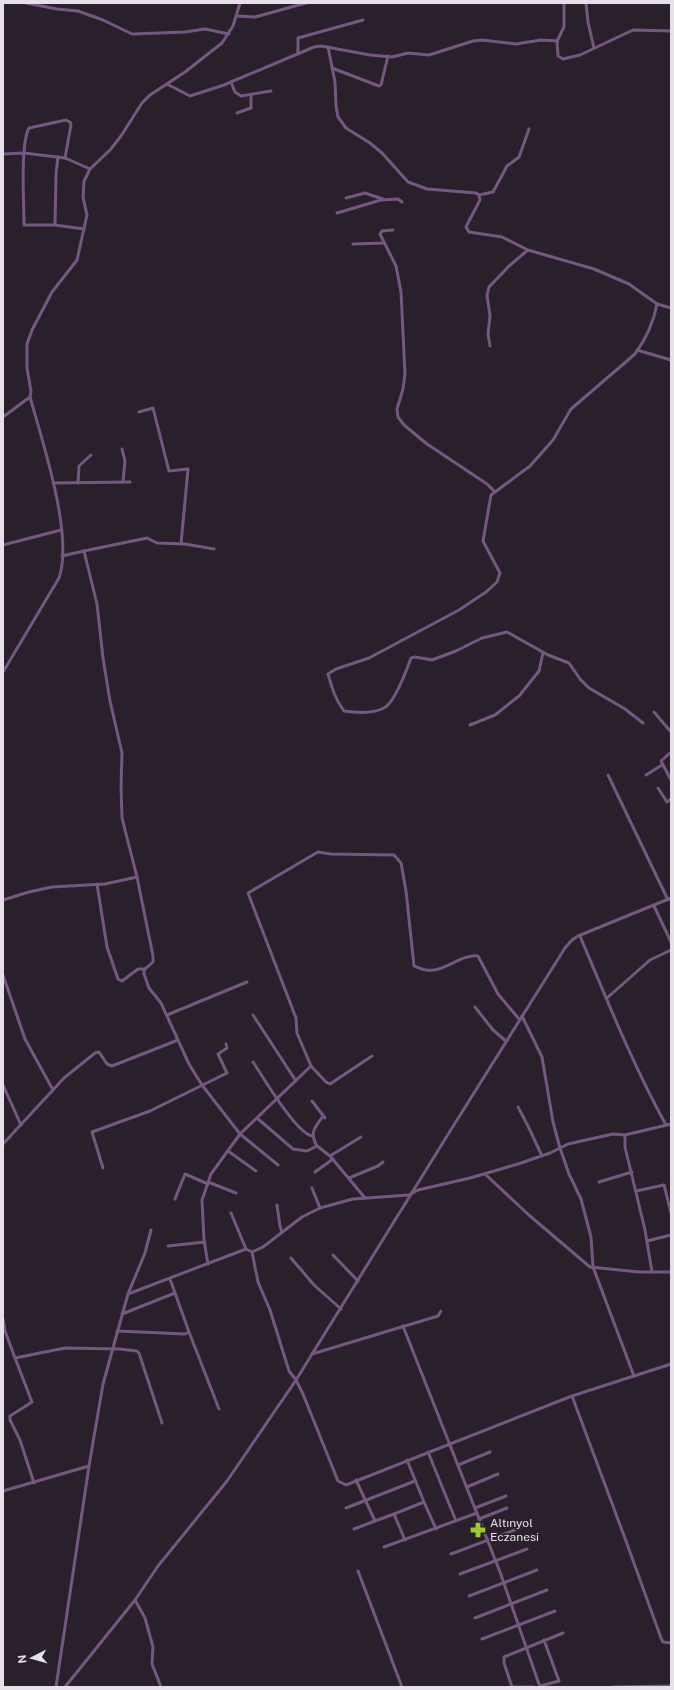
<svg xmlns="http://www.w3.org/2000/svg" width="674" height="1690" viewBox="0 0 674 1690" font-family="'Public Sans',sans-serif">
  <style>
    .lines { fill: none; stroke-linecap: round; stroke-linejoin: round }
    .minor { stroke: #755880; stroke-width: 3 }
    .labels { text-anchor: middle; stroke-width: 3.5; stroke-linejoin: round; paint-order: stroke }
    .poi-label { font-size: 12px; fill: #e6e0e8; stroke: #29202c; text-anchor: start }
  </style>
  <rect width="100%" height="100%" fill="#29202c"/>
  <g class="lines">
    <g class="minor">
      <polyline points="26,3 57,9 78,11 103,20 132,34 185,32 205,29 229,34"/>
      <polyline points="586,3 588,22 594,48"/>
      <polyline points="237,16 255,17 306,3"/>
      <polyline points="557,41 564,27 564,3"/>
      <polyline points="328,47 335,82 336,106 338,117 346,128 370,143 382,153 408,182 427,189 476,193 479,195 480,200 468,223 466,227 469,232 502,237 528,250"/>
      <polyline points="298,53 298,38 363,20"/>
      <polyline points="332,68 379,86 381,85 388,56"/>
      <polyline points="231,82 235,92 241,96 271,91"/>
      <polyline points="167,84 190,96 224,85 314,47 321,46 370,55 392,57 408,53 429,55 473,41 482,40 516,44 541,40 557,41 558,56 563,59 580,55 633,30 671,31"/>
      <polyline points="237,113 251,108 251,96"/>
      <polyline points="3,154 24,153 65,158 90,169"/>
      <path d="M65,158L71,125L70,122L66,120L29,128C20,145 24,203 24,225H55L84,229"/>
      <polyline points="479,195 493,192 507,166 519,157 529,129"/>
      <polyline points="346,198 365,193 383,199"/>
      <polyline points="337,213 381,200 398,199 402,202"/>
      <polyline points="55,225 56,174 58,157"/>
      <polyline points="393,230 382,231 380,234 396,266 401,292 405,374 403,389 397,409 398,417 404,425 427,444 487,484 494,491"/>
      <polyline points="353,244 384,243"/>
      <polyline points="657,304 671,308"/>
      <path d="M490,346L488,334L490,316L487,295L489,287L509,266L528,250L594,269L629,284L657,304C654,321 645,340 635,354L571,409L553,440L530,466L491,495L483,541L500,573L497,582L486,592L459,610L369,658L336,669L328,674C332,688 335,699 344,711C357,713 372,714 384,708C394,703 407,669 411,658L415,657L432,660L456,651L482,638L507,632L548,655L569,663L580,679L589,688L625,709L643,723"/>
      <polyline points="637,350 671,360"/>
      <polyline points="139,412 153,408 169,471 188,469 181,544"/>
      <polyline points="3,417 30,397 31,391 27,368 27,344 32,330 52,292 77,260 87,215 83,197 84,181 90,169 110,150 121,136 142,103 150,95 185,72 222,43 233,26 240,3"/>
      <polyline points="122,449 125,461 123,482"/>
      <polyline points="53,483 130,482"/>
      <polyline points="78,483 79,466 91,455"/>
      <polyline points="3,545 61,530"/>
      <polyline points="84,551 147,538 157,543 185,544 214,549"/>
      <polyline points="62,556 84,551 97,604 103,658 110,701 122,753 121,786 122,818 137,877 153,956 153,962 144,970 144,974 149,988 161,1003 189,1064 202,1085 240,1134 278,1165"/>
      <path d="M3,672L59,578C74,536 42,440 30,397"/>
      <polyline points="654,712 671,732"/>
      <polyline points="470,725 495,715 519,696 539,671 543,653"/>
      <polyline points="671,752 661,761 671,780"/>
      <polyline points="608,775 668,900"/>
      <polyline points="646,775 662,765"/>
      <polyline points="658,788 667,802 671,799"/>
      <polyline points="97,884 107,947 118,979 122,981 138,969 145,969"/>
      <polyline points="3,900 29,892 52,887 105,884 137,877"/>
      <polyline points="654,906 671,942"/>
      <path d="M580,936C607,1000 633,1065 666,1125"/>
      <polyline points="3,975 25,1039 53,1090"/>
      <polyline points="607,998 650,960 671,950"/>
      <polyline points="475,1007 493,1030 506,1041"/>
      <polyline points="167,1015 247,982"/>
      <polyline points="253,1015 296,1081"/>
      <polyline points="522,1016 542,1057 553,1122 560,1148 569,1174 581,1199 591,1237 593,1267 634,1376"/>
      <path d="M253,1062C263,1077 296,1133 312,1136"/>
      <polyline points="311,1066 326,1082 330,1084 372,1056"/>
      <polyline points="3,1085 21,1125"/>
      <polyline points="312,1101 325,1118"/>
      <polyline points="518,1107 528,1126 542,1156"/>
      <polyline points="257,1118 293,1149 307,1151 317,1146 330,1156 365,1198"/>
      <polyline points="671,1124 625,1135 613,1134 568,1144 550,1153 518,1164 470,1178 418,1190 409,1195 353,1199 320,1208 302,1217 263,1247 252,1252 258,1282 270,1310 289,1371 296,1380 303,1394 338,1481 346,1485 572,1396 671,1364"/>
      <polyline points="625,1135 625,1147 645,1230 652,1272"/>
      <polyline points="3,1144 64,1078 95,1053 99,1052 107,1064 112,1066 178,1040"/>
      <path d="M317,1146C309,1132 315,1128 323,1116"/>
      <polyline points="228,1151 256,1171"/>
      <polyline points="330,1156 361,1137"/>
      <polyline points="103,1168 92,1132 150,1111 227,1073 218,1054 227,1048 226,1044"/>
      <polyline points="315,1172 333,1159"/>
      <polyline points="485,1174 530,1216 590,1267 639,1272 671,1272"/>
      <polyline points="349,1178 378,1166 383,1162"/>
      <polyline points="208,1182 236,1193"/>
      <polyline points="599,1182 632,1172"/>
      <polyline points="312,1188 320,1208"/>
      <polyline points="636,1191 664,1185 671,1213"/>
      <polyline points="175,1199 185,1174 208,1184"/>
      <polyline points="277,1205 280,1226 282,1232"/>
      <polyline points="231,1213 246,1249"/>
      <polyline points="647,1241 671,1235"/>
      <polyline points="168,1246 205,1242"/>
      <polyline points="333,1255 358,1281"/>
      <polyline points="291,1258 314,1285 341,1309"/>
      <path d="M208,1264L204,1240L202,1200L211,1174L240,1134L311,1066L297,1033L296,1018L248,893L318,852L331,854L394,855L401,863L406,891L414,966C418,967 422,970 426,970C444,973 460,954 478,956L498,994L519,1019"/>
      <polyline points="128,1294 145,1253 151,1230"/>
      <polyline points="122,1314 175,1293"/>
      <polyline points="3,1319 5,1331 15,1358"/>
      <polyline points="403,1326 500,1572 540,1687"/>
      <polyline points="117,1331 185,1334 189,1332 170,1279"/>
      <polyline points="189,1332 219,1409"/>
      <polyline points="312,1354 438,1316 441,1311"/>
      <polyline points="572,1396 626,1541 661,1638 663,1642 671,1643"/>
      <polyline points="428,1452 456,1521"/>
      <polyline points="407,1460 424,1502"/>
      <polyline points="458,1465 490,1452"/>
      <polyline points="356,1480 375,1521 394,1514"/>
      <polyline points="34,1483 20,1440 10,1420 10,1416 32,1402 15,1358 65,1348 119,1349 137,1351 139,1353 162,1423"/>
      <polyline points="467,1487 498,1474"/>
      <polyline points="3,1491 89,1466"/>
      <polyline points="346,1508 415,1481"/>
      <polyline points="475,1508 506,1496"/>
      <polyline points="479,1519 507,1508"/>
      <polyline points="354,1529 375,1521"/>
      <polyline points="405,1540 394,1514 424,1502 436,1529"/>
      <polyline points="384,1547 477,1513"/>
      <polyline points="451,1554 520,1528"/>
      <polyline points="358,1571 402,1687"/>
      <polyline points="460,1574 527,1549"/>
      <polyline points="469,1596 537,1570"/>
      <polyline points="135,1600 145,1618 153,1647 152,1664 161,1687"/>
      <polyline points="475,1618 547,1590"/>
      <polyline points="482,1639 555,1611"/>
      <polyline points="540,1686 559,1681 544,1640"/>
      <polyline points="56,1687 89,1466 103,1384 128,1294 246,1249 252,1252"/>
      <polyline points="65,1687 135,1600 158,1566 227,1481 296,1380 452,1128 565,948 572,940 578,936 671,898"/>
      <polyline points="511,1687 534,1687"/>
      <polyline points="512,1687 504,1663 504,1657 563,1633"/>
      <polyline points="613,1687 671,1686"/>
    </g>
  </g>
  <defs>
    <symbol id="pharmacy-bare" viewBox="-9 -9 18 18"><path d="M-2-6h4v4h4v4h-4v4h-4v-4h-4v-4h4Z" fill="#9eca2f" stroke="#29202c" stroke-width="2.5" paint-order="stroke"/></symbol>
  </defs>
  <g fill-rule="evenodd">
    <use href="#pharmacy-bare" x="467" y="1519" width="22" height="22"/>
  </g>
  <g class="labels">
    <g class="poi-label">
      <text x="490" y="1527">Altınyol<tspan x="490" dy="14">Eczanesi</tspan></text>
    </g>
  </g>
  <rect width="674" height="1690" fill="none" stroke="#e6e0e8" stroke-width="8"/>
  <g transform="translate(32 1658) rotate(264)" stroke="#29202c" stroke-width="3" paint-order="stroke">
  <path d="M0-3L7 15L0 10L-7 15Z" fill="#e6e0e8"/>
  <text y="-6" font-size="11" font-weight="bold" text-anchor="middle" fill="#e6e0e8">N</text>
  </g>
</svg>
